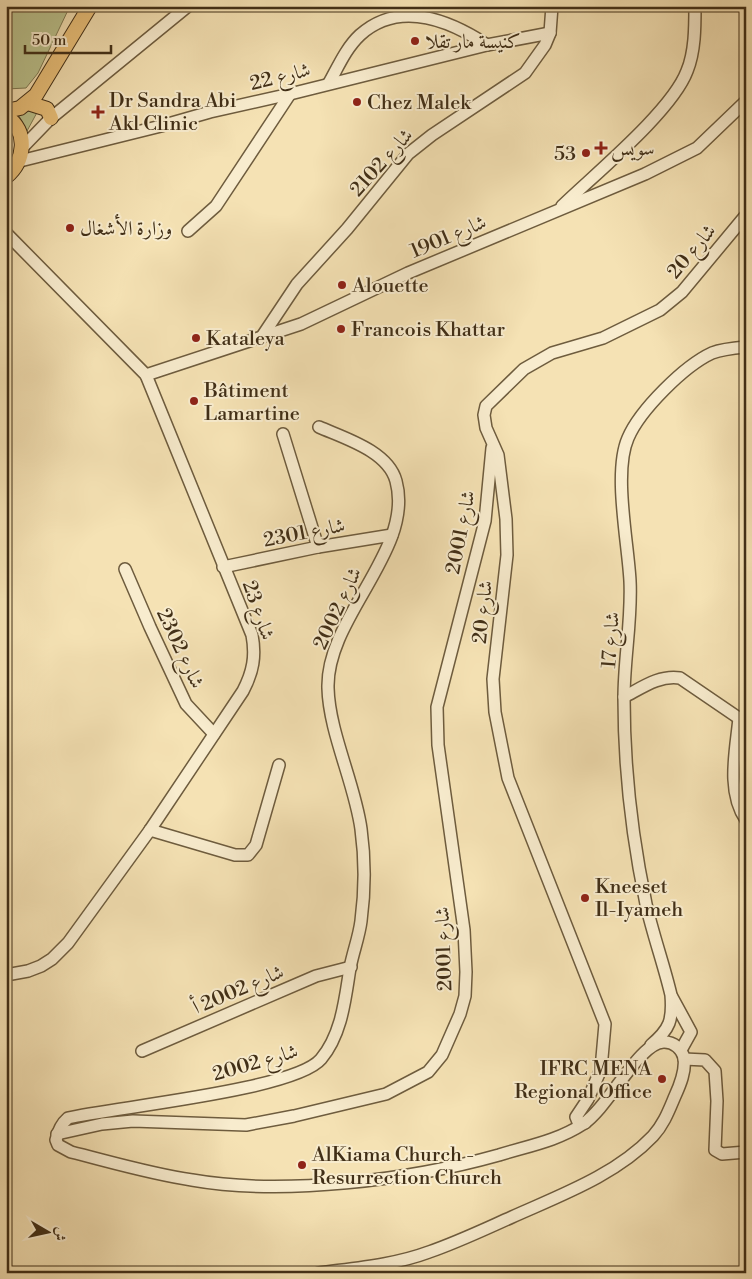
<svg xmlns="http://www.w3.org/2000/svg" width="752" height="1279" viewBox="0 0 752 1279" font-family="'Libre Bodoni',Amiri,serif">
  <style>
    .green { fill: #bbc38e; stroke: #7e7952 }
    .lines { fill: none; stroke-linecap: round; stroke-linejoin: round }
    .minor-casing { stroke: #6e5c3e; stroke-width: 14 }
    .major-casing { stroke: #412f17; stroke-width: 16 }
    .minor { stroke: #f8ecce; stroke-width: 11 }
    .major { stroke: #eac17a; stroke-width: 14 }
    .poi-dot { fill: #8f2418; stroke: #f8ecce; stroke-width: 2 }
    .labels { text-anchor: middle; stroke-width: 4; stroke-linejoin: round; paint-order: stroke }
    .poi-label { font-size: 20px; fill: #412f17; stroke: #f8ecce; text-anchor: start }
    .street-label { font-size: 20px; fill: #412f17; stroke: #f8ecce }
  </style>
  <rect width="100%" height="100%" fill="#f5e2b4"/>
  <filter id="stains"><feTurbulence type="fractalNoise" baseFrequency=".004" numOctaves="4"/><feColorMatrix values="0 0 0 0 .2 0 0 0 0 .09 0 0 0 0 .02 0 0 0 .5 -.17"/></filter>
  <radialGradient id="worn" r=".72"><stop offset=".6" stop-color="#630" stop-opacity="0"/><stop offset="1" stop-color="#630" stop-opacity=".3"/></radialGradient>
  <g class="green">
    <polygon points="6,6 70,6 38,73 26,88 6,89"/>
    <polygon points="40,107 27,131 18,114"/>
  </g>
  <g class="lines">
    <defs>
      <g id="minor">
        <path d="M329,83C338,67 346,48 360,35C399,0 449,20 487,45"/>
        <polyline points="22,148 51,118 188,6"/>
        <polyline points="20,161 161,126 210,112 290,94 487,45 550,33"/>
        <path d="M562,206C595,174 672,111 687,71C695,52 695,27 695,6"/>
        <polyline points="188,231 216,206 290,94"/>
        <path d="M6,233L146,375L252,635C256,656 253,672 243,691L150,830L68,943L52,959L41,966L28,971L6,975"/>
        <polyline points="261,338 297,284 347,229 408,154 432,135 525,73 545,45 550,33 552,6"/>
        <polyline points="146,375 301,324 408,273 645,174 697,148 746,101"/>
        <polyline points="283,434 318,547"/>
        <polyline points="223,567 318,547 392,535"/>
        <polyline points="125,569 150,627 186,704 214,734"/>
        <path d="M624,697C643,687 659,675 680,678L746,723"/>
        <path d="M739,718C736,750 726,791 746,820"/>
        <polyline points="150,830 235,855 248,855 256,845 279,765"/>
        <polyline points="672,997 691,1032 681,1050"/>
        <path d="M651,1045C670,1029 673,1020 671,995C664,965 653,935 646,904C632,837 624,766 624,698C624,658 632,620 630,581C628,542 613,472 628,438C640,410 684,366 712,353C723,349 735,348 746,347"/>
        <polyline points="142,1051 316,976 351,967"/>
        <polyline points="684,1059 705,1060 715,1071 717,1101 715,1150 722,1154 746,1152"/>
        <polyline points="585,1123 578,1122 576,1117 588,1099 601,1069 605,1024 508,778 495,712 493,679 507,555 506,519 498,455 486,428 484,415 486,406 524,369 552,353 603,338 660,310 682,292 746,215"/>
        <polyline points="57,1134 102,1124 133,1121 246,1125 294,1116 386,1094 428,1072 442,1055 460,1014 465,996 466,972 464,930 438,745 437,707 485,521 492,448"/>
        <path d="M319,1273C356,1268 394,1265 429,1252C458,1242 485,1229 512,1217C561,1195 616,1175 653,1136C664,1124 669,1110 675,1096C680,1085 686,1071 684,1058C682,1049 674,1042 664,1042C639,1042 609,1107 583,1124C557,1141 528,1146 499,1155C410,1180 283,1196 192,1180C151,1174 111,1162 71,1152L58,1145L56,1140C58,1131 61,1124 68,1118C116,1107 295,1090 321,1059C342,1034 345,999 350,968C353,952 359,937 361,921C365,891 365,858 361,829C355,784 329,732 328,688C326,617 415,550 396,481C388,451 344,438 319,427"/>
      </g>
      <g id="major">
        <polyline points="28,103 47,109 51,118"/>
        <polyline points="6,111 20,108 36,95 90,6"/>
        <path d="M6,116C29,131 25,161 6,177"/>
      </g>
    </defs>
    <use href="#minor" class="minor-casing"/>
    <use href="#major" class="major-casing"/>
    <use href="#minor" class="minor"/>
    <use href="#major" class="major"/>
  </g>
  <g class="poi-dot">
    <circle cx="415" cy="41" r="5"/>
    <circle cx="357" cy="102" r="5"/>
    <path d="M95.5 104.5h5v5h5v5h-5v5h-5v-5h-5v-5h5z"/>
    <path d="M598.5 140.5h5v5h5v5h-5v5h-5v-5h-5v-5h5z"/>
    <circle cx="586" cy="153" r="5"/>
    <circle cx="70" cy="228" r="5"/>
    <circle cx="342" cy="285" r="5"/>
    <circle cx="341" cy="329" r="5"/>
    <circle cx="196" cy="338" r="5"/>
    <circle cx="194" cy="401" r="5"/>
    <circle cx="585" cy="898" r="5"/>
    <circle cx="662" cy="1079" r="5"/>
    <circle cx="302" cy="1165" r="5"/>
  </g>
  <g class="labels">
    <g class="poi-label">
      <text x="425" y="48">كنيسة مار تقلا</text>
      <text x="109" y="107">Dr Sandra Abi<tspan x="109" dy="23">Akl Clinic</tspan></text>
      <text x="367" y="109">Chez Malek</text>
      <text x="611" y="155">سويس</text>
      <text x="576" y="160" text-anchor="end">53</text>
      <text x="80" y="235">وزارة الأشغال</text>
      <text x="352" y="292">Alouette</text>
      <text x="351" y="336">Francois Khattar</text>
      <text x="206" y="345">Kataleya</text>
      <text x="204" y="397">Bâtiment<tspan x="204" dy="23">Lamartine</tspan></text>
      <text x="595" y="893">Kneeset<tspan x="595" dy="23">Il-Iyameh</tspan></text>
      <text x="652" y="1075" text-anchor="end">IFRC MENA<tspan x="652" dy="23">Regional Office</tspan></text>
      <text x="312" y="1161">AlKiama Church -<tspan x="312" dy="23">Resurrection Church</tspan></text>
    </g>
    <g class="street-label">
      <text transform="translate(280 76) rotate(-14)" y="7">شارع 22</text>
      <text transform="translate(381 162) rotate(-48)" y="7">شارع 2102</text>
      <text transform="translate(448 236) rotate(-23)" y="7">شارع 1901</text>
      <text transform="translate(691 251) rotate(-50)" y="7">شارع 20</text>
      <text transform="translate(304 532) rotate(-11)" y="7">شارع 2301</text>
      <text transform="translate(460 532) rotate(-79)" y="7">شارع 2001</text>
      <text transform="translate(337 608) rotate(-65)" y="7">شارع 2002</text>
      <text transform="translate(259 610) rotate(71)" y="7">شارع 23</text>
      <text transform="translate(482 612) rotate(-84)" y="7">شارع 20</text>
      <text transform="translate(610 640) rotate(-86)" y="7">شارع 17</text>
      <text transform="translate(181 648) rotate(65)" y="7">شارع 2302</text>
      <text transform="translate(443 949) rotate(-92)" y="7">شارع 2001</text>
      <text transform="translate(238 989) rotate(-23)" y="7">شارع 2002 أ</text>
      <text transform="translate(255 1062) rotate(-16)" y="7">شارع 2002</text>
    </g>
  </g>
  <rect width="752" height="1279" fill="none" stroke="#f5e2b4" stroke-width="25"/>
  <rect x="8" y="8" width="737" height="1264" fill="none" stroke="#412f17" stroke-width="2.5"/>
  <rect x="12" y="12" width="727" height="1254" fill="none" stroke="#412f17"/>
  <g transform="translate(48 1232) rotate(99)" stroke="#f8ecce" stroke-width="4" paint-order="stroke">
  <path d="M0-4L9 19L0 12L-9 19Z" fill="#412f17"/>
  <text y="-8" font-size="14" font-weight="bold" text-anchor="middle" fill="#412f17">ش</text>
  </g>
  <path d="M25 45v8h86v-8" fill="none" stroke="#412f17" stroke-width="2.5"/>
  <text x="32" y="45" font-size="15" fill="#412f17" stroke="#f8ecce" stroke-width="4" paint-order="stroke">50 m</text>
  <rect width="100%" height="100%" filter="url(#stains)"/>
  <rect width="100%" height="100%" fill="url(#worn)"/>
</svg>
